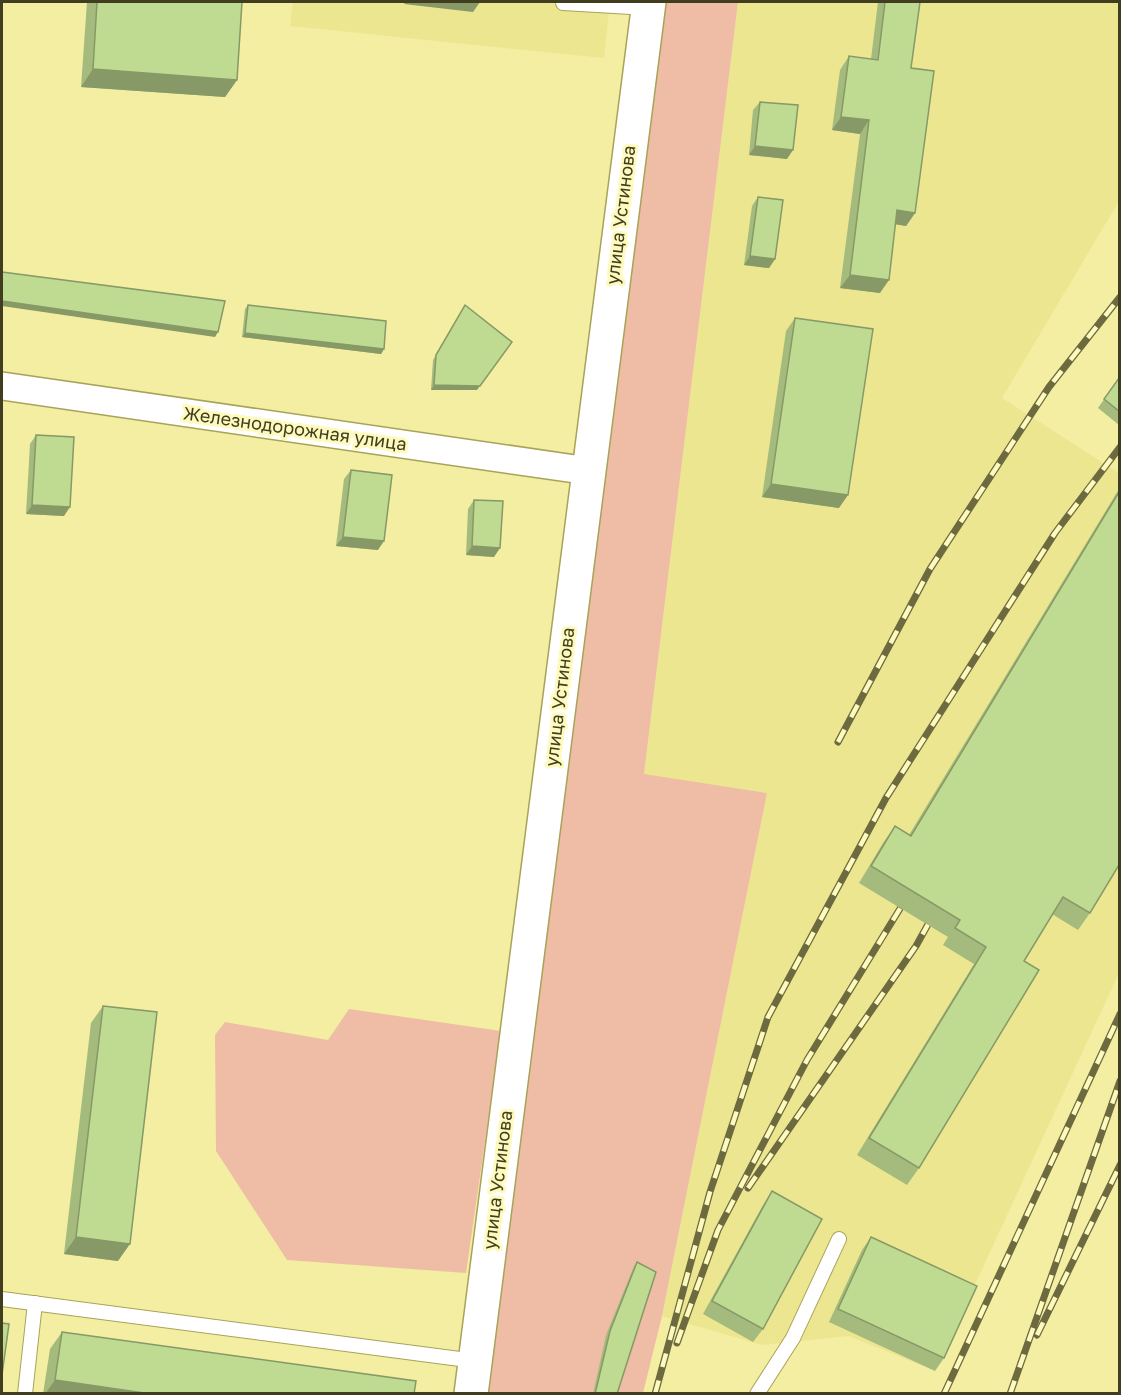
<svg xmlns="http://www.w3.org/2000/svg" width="1121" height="1395" viewBox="0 0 1121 1395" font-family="'Golos Text',sans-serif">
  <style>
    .built { fill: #ece691 }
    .green { fill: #efbda6 }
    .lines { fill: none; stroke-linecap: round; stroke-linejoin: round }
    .service-casing { stroke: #a8a358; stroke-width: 16 }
    .minor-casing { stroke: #a8a358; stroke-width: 30 }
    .tertiary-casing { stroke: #a8a358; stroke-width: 36 }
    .service { stroke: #fff; stroke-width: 14 }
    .minor { stroke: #fff; stroke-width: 27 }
    .tertiary { stroke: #fff; stroke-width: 33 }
    .rail-casing { stroke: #6d6a40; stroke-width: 7 }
    .rail { stroke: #fefabd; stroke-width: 4.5; stroke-dasharray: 14; stroke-linecap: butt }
    .wall { fill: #a4bb7d }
    .shaded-wall { fill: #869966 }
    .building { fill: #bfda91; stroke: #869966; stroke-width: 1.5 }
    .labels { text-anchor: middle; stroke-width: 6; stroke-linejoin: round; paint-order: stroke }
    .street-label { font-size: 18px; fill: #403e1f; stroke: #fefabd }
  </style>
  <rect width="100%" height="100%" fill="#f3eea1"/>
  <g class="built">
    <polygon points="293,2 610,2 604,58 290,26"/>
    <polygon points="738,2 1119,2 1119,201 1002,398 1119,473 1119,973 935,1371 849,1336 762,1345 662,1316 767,793 644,775"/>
  </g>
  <g class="green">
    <polygon points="649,2 738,2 644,774 767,793 662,1316 643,1393 471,1394"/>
    <polygon points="349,1009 501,1031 466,1273 287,1260 216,1151 215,1035 225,1022 328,1040"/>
  </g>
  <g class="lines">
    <defs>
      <g id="service">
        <polyline points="563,3 648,8"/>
        <polyline points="2,1299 475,1361"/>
        <polyline points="25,1394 35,1303"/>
        <polyline points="757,1394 793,1338 839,1239"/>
      </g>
      <polyline id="minor" points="2,386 589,471"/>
      <polyline id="tertiary" points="471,1394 649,2"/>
    </defs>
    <use href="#service" class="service-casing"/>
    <use href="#minor" class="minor-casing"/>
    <use href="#tertiary" class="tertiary-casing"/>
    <use href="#service" class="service"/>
    <use href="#minor" class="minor"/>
    <use href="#tertiary" class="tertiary"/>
    <defs>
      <g id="rail">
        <polyline points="838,742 930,569 1049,387 1120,297"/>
        <polyline points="748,1188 916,946 936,910"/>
        <polyline points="1037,1335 1120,1165"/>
        <polyline points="677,1343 718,1230 807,1060 909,894"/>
        <polyline points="655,1394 710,1192 768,1017 886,798 1055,533 1120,447"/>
        <polyline points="944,1394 1120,1014"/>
        <polyline points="1010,1394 1120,1081"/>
      </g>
    </defs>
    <use href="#rail" class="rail-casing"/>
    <use href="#rail" class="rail"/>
  </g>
  <g class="wall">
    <polygon points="87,2 242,2 237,80 225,97 81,87"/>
    <polygon points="878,2 920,2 911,68 915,213 906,226 895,224 880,293 840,288 860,134 832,130 840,70 849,56 871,59"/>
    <polygon points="760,102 787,159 749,155 753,110"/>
    <polygon points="758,197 775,259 769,268 744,265 752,206"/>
    <polygon points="248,305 384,349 381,354 242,337 245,309"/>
    <polygon points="465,305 477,390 431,390 433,360"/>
    <polygon points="795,318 839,508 762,497 786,331"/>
    <polygon points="1119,378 1119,425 1098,408"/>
    <polygon points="36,435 64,516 26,514 30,444"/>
    <polygon points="351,470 378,550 336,546 344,479"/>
    <polygon points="1119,489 1119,865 1090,913 1078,930 1052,914 1024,961 919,1168 907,1185 857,1155 974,964 943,945 948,937 859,883 883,843 895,826 909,835"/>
    <polygon points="474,500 494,557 466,555 468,509"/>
    <polygon points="103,1006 118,1261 64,1254 91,1023"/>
    <polygon points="772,1191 763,1329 753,1342 703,1314 763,1205"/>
    <polygon points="871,1237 944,1358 935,1371 829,1322 862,1250"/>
    <polygon points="637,1262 617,1394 593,1394 606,1335 634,1266"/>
    <polygon points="62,1332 414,1394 43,1394 50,1349"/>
  </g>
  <g class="shaded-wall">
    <polygon points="406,2 480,2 473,12 404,4"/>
    <polygon points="93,69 237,80 225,97 81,87"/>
    <polygon points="841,117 869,120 860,134 832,130"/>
    <polygon points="755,146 793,150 787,159 749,155"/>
    <polygon points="897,210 915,213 906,226 888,223"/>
    <polygon points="750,256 775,259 769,268 744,265"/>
    <polygon points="850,275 889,280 880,293 840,288"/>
    <polygon points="2,301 218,332 215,337 2,306"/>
    <polygon points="245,333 384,349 381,354 242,337"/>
    <polygon points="512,342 477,390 431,390 434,385"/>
    <polygon points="771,484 848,495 839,508 762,497"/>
    <polygon points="32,505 70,507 64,516 26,514"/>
    <polygon points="343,537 384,541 378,550 336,546"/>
    <polygon points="472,546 500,548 494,557 466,555"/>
    <polygon points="76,1237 130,1244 118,1261 64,1254"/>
    <polygon points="55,1380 151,1394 45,1394"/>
  </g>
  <g class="building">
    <polygon points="97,2 242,2 237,80 93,69"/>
    <polygon points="885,2 920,2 911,68 934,71 915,213 897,210 889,280 850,275 869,120 841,117 849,56 878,60"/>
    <polygon points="760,102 798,105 793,150 755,146"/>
    <polygon points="758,197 783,200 775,259 750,256"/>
    <polygon points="2,272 225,301 218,332 2,301"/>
    <polygon points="248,305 386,321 384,349 245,333"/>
    <polygon points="465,305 512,342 480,386 434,385 436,355"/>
    <polygon points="795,318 873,329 848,495 771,484"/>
    <polygon points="1119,378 1119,411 1104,399"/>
    <polygon points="36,435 74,437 70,507 32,505"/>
    <polygon points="351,470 392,475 384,541 343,537"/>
    <polygon points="1119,492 1119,865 1090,913 1063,897 1024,961 1039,970 919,1168 869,1138 986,947 955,928 960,920 871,866 895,826 911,836"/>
    <polygon points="474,500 503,501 500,548 472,546"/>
    <polygon points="103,1006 157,1012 130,1244 76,1237"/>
    <polygon points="772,1191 822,1219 763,1329 712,1301"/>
    <polygon points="871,1237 977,1286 944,1358 838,1309"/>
    <polygon points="637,1262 656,1272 617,1394 595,1394 610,1331"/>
    <polygon points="2,1323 9,1324 2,1375"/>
    <polygon points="62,1332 416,1381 414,1394 151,1394 55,1380"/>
  </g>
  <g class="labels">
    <g class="street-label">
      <text transform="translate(621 215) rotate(-83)" y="6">улица Устинова</text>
      <text transform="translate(295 429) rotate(8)" y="6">Железнодорожная улица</text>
      <text transform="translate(560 697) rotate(-83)" y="6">улица Устинова</text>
      <text transform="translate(498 1180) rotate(-83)" y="6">улица Устинова</text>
    </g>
  </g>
  <rect width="1121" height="1395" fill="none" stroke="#403e1f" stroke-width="6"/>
</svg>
